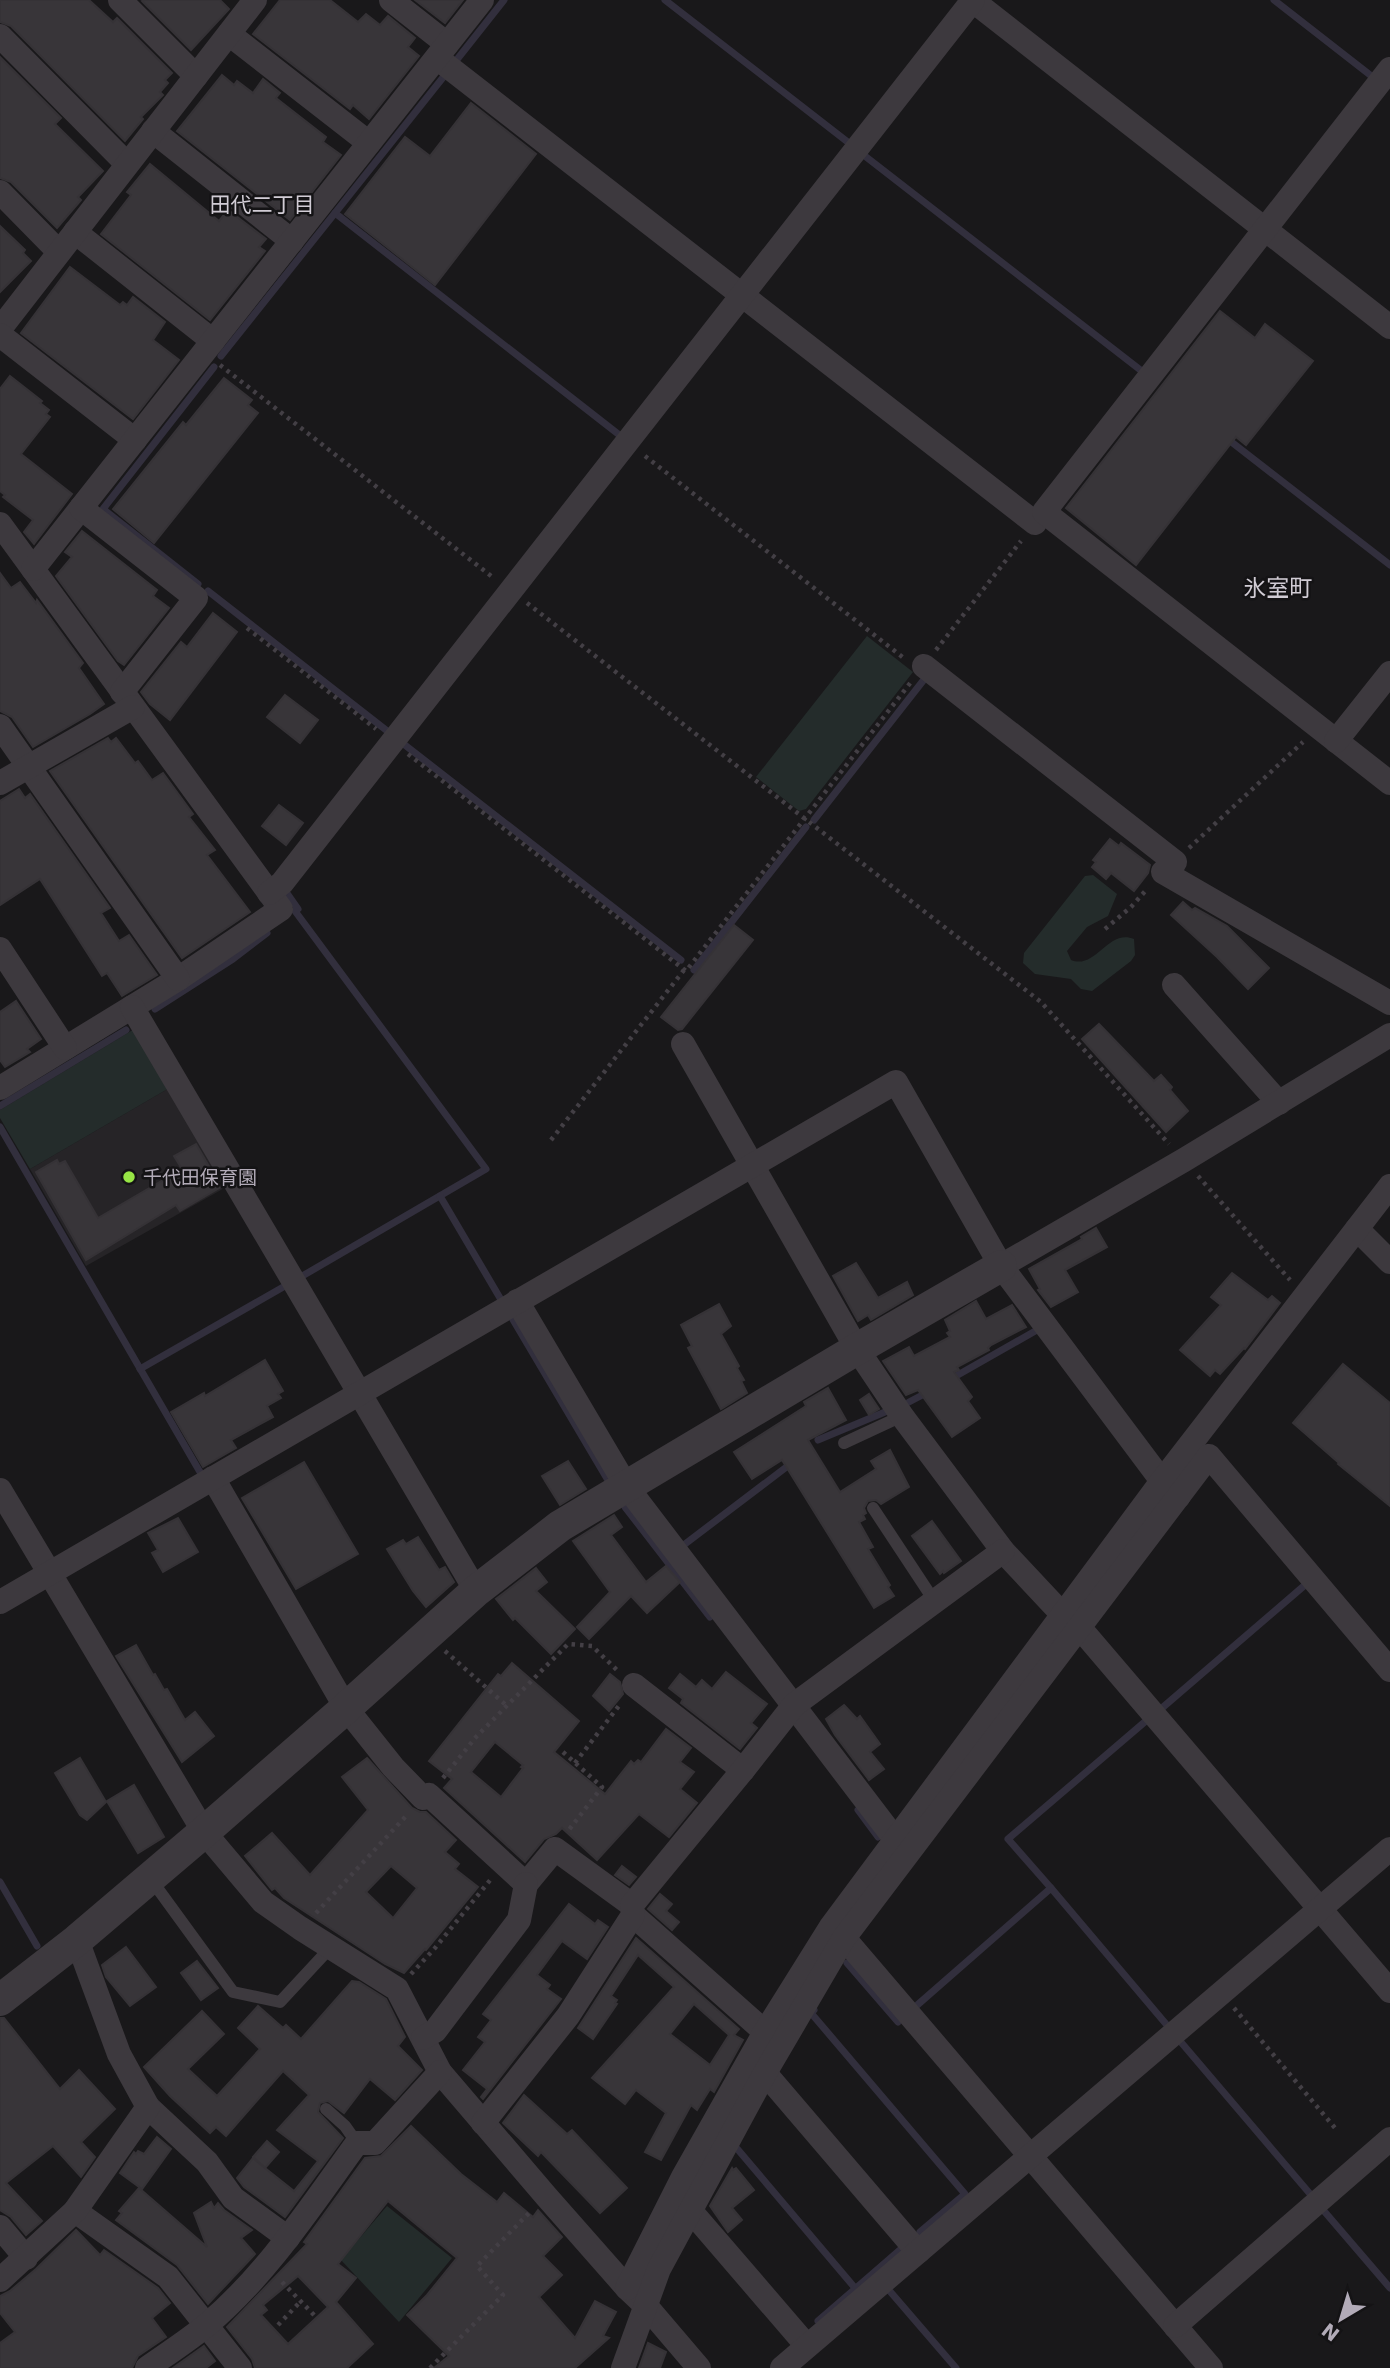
<svg xmlns="http://www.w3.org/2000/svg" width="1390" height="2368" viewBox="0 0 1390 2368" font-family="'DejaVu Sans','Noto Sans JP',sans-serif">
  <style>
    .built { fill: #262427 }
    .green { fill: #242c2b }
    .lines { fill: none; stroke-linecap: round; stroke-linejoin: round }
    .stream { stroke: #322f3d; stroke-width: 7 }
    .building { fill: #383539; stroke: #353236; stroke-width: 2; fill-rule: evenodd }
    .path { stroke: #433f45; stroke-width: 4.5; stroke-dasharray: 3.5 5; stroke-linecap: butt }
    .service { stroke: #3d393e; stroke-width: 12 }
    .minor { stroke: #3d393e; stroke-width: 24 }
    .tertiary { stroke: #3d393e; stroke-width: 32 }
    .poi-dot { fill: #97e545; stroke: #141315; stroke-width: 2.5 }
    .labels { text-anchor: middle; stroke-width: 5; stroke-linejoin: round; paint-order: stroke }
    .poi-label { font-size: 19px; fill: #b2abb8; stroke: #141315; text-anchor: start }
    .neighbourhood-label { font-size: 21px; fill: #d1ccd5; stroke: #141315 }
    .quarter-label { font-size: 23px; fill: #d1ccd5; stroke: #141315 }
  </style>
  <rect width="100%" height="100%" fill="#19181a"/>
  <polygon class="built" points="171,1087 228,1186 86,1266 30,1169"/>
  <g class="green">
    <polygon points="867,636 913,672 806,809 799,811 756,777"/>
    <path d="M1093,875L1117,894L1108,916L1087,927L1067,951L1071,960C1096,970 1108,928 1134,939L1135,955L1131,961L1092,991L1081,989L1071,979L1035,974L1023,963L1024,953L1085,876Z"/>
    <polygon points="136,1028 171,1087 30,1169 0,1118 0,1110"/>
    <polygon points="387,2206 452,2258 399,2322 341,2260"/>
  </g>
  <g class="lines">
    <g class="stream">
      <polyline points="665,0 849,143"/>
      <polyline points="1274,0 1374,78"/>
      <polyline points="455,62 504,0"/>
      <polyline points="861,153 1143,372"/>
      <polyline points="335,213 622,437"/>
      <polyline points="221,356 445,75"/>
      <polyline points="1225,437 1390,565"/>
      <polyline points="198,584 103,509 214,367"/>
      <polyline points="208,591 386,730"/>
      <polyline points="401,742 681,960"/>
      <polyline points="814,820 926,677 930,680"/>
      <polyline points="284,889 298,909 295,911 486,1169 304,1275"/>
      <polyline points="694,970 806,827"/>
      <polyline points="155,1009 233,959 267,933"/>
      <polyline points="0,1106 126,1030"/>
      <polyline points="0,1127 200,1472"/>
      <polyline points="440,1196 500,1298"/>
      <polyline points="512,1318 609,1482"/>
      <polyline points="140,1369 285,1286"/>
      <polyline points="949,1380 1037,1330"/>
      <polyline points="909,1402 930,1391"/>
      <polyline points="818,1440 885,1412"/>
      <polyline points="625,1507 710,1617"/>
      <polyline points="685,1544 793,1462"/>
      <polyline points="1162,1708 1305,1585"/>
      <polyline points="858,1810 878,1837"/>
      <polyline points="0,1882 37,1946"/>
      <polyline points="1051,1888 1008,1839 1147,1720"/>
      <polyline points="847,1963 898,2022"/>
      <polyline points="915,2007 1051,1888 1166,2024"/>
      <polyline points="814,2010 811,2013 965,2194 920,2232"/>
      <polyline points="1180,2041 1311,2195"/>
      <polyline points="734,2145 855,2288"/>
      <polyline points="1324,2211 1390,2288"/>
      <polyline points="888,2289 956,2368"/>
      <polyline points="818,2321 900,2250"/>
    </g>
  </g>
  <g class="building">
    <polygon points="0,0 89,0 113,22 117,18 172,73 165,80 168,83 160,92 163,95 141,117 143,119 125,141 11,26 0,22"/>
    <polygon points="144,0 220,0 229,9 191,50 142,1"/>
    <polygon points="280,0 330,0 358,22 366,14 380,25 388,16 415,38 408,47 419,56 369,119 353,105 350,109 253,34"/>
    <polygon points="415,0 463,0 445,23"/>
    <polygon points="0,57 61,118 55,124 103,171 78,197 81,200 57,228 11,182 0,178"/>
    <polygon points="222,75 234,85 237,81 253,93 263,79 280,93 276,98 326,137 323,142 341,155 290,220 177,131"/>
    <polygon points="471,103 536,154 435,285 345,214 405,137 430,156"/>
    <polygon points="150,164 219,221 228,210 266,239 259,247 265,251 210,320 101,234 131,195 127,192"/>
    <polygon points="0,226 25,250 23,253 31,261 0,292"/>
    <polygon points="70,267 120,305 123,302 127,305 133,297 165,322 153,340 179,360 133,419 21,333"/>
    <polygon points="1220,311 1255,338 1265,324 1313,361 1246,445 1236,437 1136,565 1066,508"/>
    <polygon points="10,376 42,401 40,403 49,410 46,414 50,417 21,454 72,494 34,544 24,532 33,520 3,497 5,495 0,491 0,389"/>
    <polygon points="224,378 252,400 248,405 258,413 154,543 113,509 183,422 186,425"/>
    <polygon points="82,531 157,590 153,596 169,608 124,665 118,661 56,576 72,557 65,552"/>
    <polygon points="0,573 11,588 20,582 36,603 37,600 83,663 79,668 104,704 90,714 33,747 12,717 0,711"/>
    <polygon points="213,613 237,632 170,720 150,704 141,692 181,642 187,647"/>
    <polygon points="285,695 318,720 300,743 267,717"/>
    <polygon points="108,738 111,742 116,738 135,763 138,761 152,780 163,773 193,814 189,817 215,850 207,855 250,912 182,958 50,771"/>
    <polygon points="19,789 25,798 30,794 110,908 101,913 119,941 129,935 157,975 122,996 107,973 102,976 40,879 0,905 0,801"/>
    <polygon points="279,805 303,823 286,845 262,826"/>
    <polygon points="1110,839 1119,846 1121,843 1150,865 1148,873 1134,891 1111,873 1106,879 1092,867 1096,862 1093,860"/>
    <polygon points="1183,902 1192,910 1195,908 1227,926 1269,968 1248,989 1217,957 1171,915"/>
    <polygon points="734,925 753,940 682,1029 678,1030 661,1017"/>
    <polygon points="16,1001 41,1039 27,1049 30,1052 5,1067 0,1060 0,1012"/>
    <polygon points="1099,1024 1154,1081 1161,1075 1172,1087 1170,1090 1188,1111 1166,1132 1082,1039"/>
    <polygon points="196,1144 221,1187 180,1211 176,1205 86,1260 36,1172 57,1160 59,1164 65,1161 98,1218 182,1169 174,1156"/>
    <polygon points="1096,1228 1107,1247 1065,1270 1078,1292 1051,1307 1038,1290 1040,1289 1029,1269 1082,1239 1081,1237"/>
    <polygon points="856,1263 878,1298 907,1282 913,1295 871,1320 868,1315 858,1321 833,1276"/>
    <polygon points="1232,1273 1268,1300 1272,1296 1280,1303 1245,1349 1244,1348 1220,1374 1215,1370 1210,1376 1180,1350 1221,1305 1211,1297"/>
    <polygon points="976,1301 986,1319 1012,1305 1026,1327 991,1345 988,1348 989,1350 957,1367 959,1370 954,1372 972,1397 968,1401 980,1418 952,1437 918,1390 906,1395 883,1361 909,1347 914,1356 950,1337 947,1333 950,1331 945,1320"/>
    <polygon points="719,1304 731,1326 721,1334 739,1366 737,1368 744,1380 741,1381 747,1393 721,1409 688,1348 692,1346 681,1325"/>
    <polygon points="265,1360 283,1391 278,1394 281,1398 267,1406 273,1417 231,1440 236,1448 203,1467 171,1412 204,1393 205,1396"/>
    <polygon points="1343,1364 1390,1403 1390,1506 1338,1464 1339,1463 1293,1423"/>
    <polygon points="828,1388 846,1420 808,1440 840,1492 876,1469 871,1461 890,1450 909,1487 881,1504 876,1500 868,1501 864,1508 866,1513 863,1515 865,1519 859,1522 873,1547 868,1549 890,1585 888,1587 894,1596 874,1608 782,1460 752,1479 734,1452 806,1406 804,1402"/>
    <polygon points="869,1394 879,1409 869,1415 860,1400"/>
    <polygon points="568,1461 586,1489 560,1505 542,1476"/>
    <polygon points="304,1462 358,1554 296,1589 242,1498"/>
    <polygon points="614,1515 622,1527 611,1535 646,1582 666,1566 680,1582 647,1613 631,1596 589,1639 577,1627 610,1592 573,1541"/>
    <polygon points="178,1518 198,1552 163,1572 152,1553 158,1550 148,1533"/>
    <polygon points="932,1521 961,1561 944,1573 943,1571 940,1574 912,1536"/>
    <polygon points="418,1537 439,1570 445,1567 454,1582 426,1607 413,1591 387,1549 403,1540 406,1544"/>
    <polygon points="536,1568 547,1582 536,1591 575,1629 551,1654 515,1618 513,1620 496,1599"/>
    <polygon points="136,1645 153,1675 155,1674 164,1690 167,1689 185,1720 195,1712 214,1736 182,1762 116,1656"/>
    <path d="M512,1663L579,1721L554,1752L605,1794L631,1761L634,1764L638,1760L641,1762L666,1729L691,1748L680,1762L694,1772L680,1789L697,1803L669,1837L639,1814L597,1860L562,1828L556,1834L544,1839L525,1862L444,1788L452,1779L429,1761L498,1674L501,1676ZM495,1742L523,1765L521,1767L523,1768L501,1797L471,1772Z"/>
    <polygon points="726,1672 767,1704 751,1723 757,1728 740,1749 681,1703 683,1699 669,1688 680,1674 696,1687 702,1680 712,1689"/>
    <polygon points="610,1674 620,1682 623,1694 609,1711 593,1696"/>
    <polygon points="844,1705 857,1719 860,1716 880,1744 870,1752 884,1769 869,1780 835,1735 826,1719"/>
    <polygon points="80,1758 106,1802 87,1820 80,1815 55,1773"/>
    <path d="M367,1758L412,1808L420,1812H426L456,1840L445,1852L459,1864L455,1869L478,1887L426,1950L425,1949L404,1973L385,1964L284,1898L275,1888L272,1890L245,1856L272,1833L310,1875L368,1810L342,1777ZM391,1866L417,1888L393,1918L366,1892Z"/>
    <polygon points="134,1785 164,1837 138,1853 107,1801"/>
    <polygon points="622,1866 636,1877 629,1885 615,1875"/>
    <polygon points="660,1894 672,1904 666,1911 679,1922 672,1930 648,1909"/>
    <polygon points="569,1904 595,1924 598,1920 608,1927 587,1959 562,1941 537,1975 550,1985 547,1989 561,1999 483,2099 481,2097 487,2089 463,2070 485,2042 478,2037 491,2020 483,2014"/>
    <path d="M636,1938L739,2029L734,2035L743,2040L714,2092L710,2089L697,2110L691,2105L661,2160L645,2152L666,2113L636,2090L625,2104L592,2078L674,1987L638,1955L611,1996L617,2000L615,2003L617,2004L593,2039L578,2028ZM694,2004L729,2035L710,2065L670,2034Z"/>
    <polygon points="126,1947 156,1987 130,2006 106,1977 102,1965"/>
    <polygon points="197,1961 218,1988 201,2000 181,1973"/>
    <polygon points="352,1981 359,1982 386,1999 405,2037 398,2046 422,2070 395,2100 370,2079 344,2113 328,2101 320,2103 318,2112 343,2138 285,2217 244,2187 237,2178 253,2158 265,2168 253,2157 267,2141 279,2152 265,2168 294,2191 318,2161 277,2130 309,2095 283,2071 226,2136 216,2127 210,2133 170,2096 144,2067 202,2011 224,2034 188,2069 217,2096 260,2049 238,2028 258,2006 283,2028 286,2025 301,2039"/>
    <polygon points="0,2018 4,2018 60,2089 79,2070 115,2109 81,2142 95,2157 81,2177 53,2146 6,2183 42,2221 26,2235 11,2217 0,2210"/>
    <polygon points="524,2095 567,2134 572,2130 627,2188 600,2213 541,2152 538,2156 503,2123"/>
    <path d="M411,2126L461,2174L497,2202L504,2193L533,2217L538,2210L562,2237L543,2256L562,2275L539,2297L575,2338L595,2301L616,2312L603,2336L609,2338L575,2368H434L449,2356L407,2315L427,2295L457,2258L388,2201L338,2264L356,2278L336,2302L373,2344L347,2368H255L252,2359L227,2327L307,2244L304,2242L365,2158L381,2156ZM298,2276L328,2307L288,2344L261,2315L267,2310L263,2305Z"/>
    <polygon points="157,2137 171,2149 142,2189 120,2173 134,2152 136,2154 138,2151 144,2154"/>
    <polygon points="732,2168 733,2170 736,2168 754,2190 732,2208 742,2220 728,2232 710,2206"/>
    <polygon points="139,2188 207,2247 194,2213 211,2202 214,2208 218,2203 224,2210 252,2230 241,2238 255,2254 208,2304 177,2265 116,2220 122,2213 119,2211"/>
    <polygon points="76,2230 100,2255 104,2250 158,2288 170,2303 152,2318 166,2337 138,2356 132,2368 0,2368 0,2343 15,2332 0,2313 0,2296 10,2291 36,2269"/>
    <polygon points="648,2343 666,2352 660,2368 639,2368"/>
    <polygon points="204,2346 215,2361 206,2368 173,2368"/>
  </g>
  <g class="lines">
    <g class="path">
      <polyline points="220,365 495,579"/>
      <polyline points="645,456 905,659"/>
      <polyline points="527,603 1041,1002 1169,1144"/>
      <polyline points="247,628 376,729"/>
      <polyline points="936,650 1021,541"/>
      <polyline points="408,754 686,971 911,682"/>
      <polyline points="1189,848 1303,742"/>
      <polyline points="1105,929 1131,907 1148,888"/>
      <polyline points="551,1140 684,970"/>
      <polyline points="1198,1176 1290,1280"/>
      <polyline points="445,1651 507,1706"/>
      <polyline points="563,1752 602,1787 568,1831"/>
      <polyline points="575,1763 621,1703"/>
      <polyline points="443,1778 476,1737 568,1644 592,1646 618,1671"/>
      <polyline points="316,1913 408,1814"/>
      <polyline points="411,1974 435,1948 491,1879"/>
      <polyline points="1234,2008 1335,2128"/>
      <polyline points="282,2282 315,2316"/>
      <polyline points="278,2325 301,2301"/>
      <polyline points="430,2368 503,2295 477,2266 531,2211"/>
    </g>
    <g class="service">
      <polyline points="844,1443 902,1416"/>
      <polyline points="873,1508 935,1602"/>
      <polyline points="150,1878 233,1992 280,2002 331,1947"/>
      <polyline points="326,2109 345,2126 357,2143"/>
    </g>
    <g class="minor">
      <polyline points="120,0 196,76"/>
      <polyline points="391,0 447,44"/>
      <polyline points="972,0 1390,327"/>
      <polyline points="229,34 369,143"/>
      <polyline points="0,36 127,164"/>
      <polyline points="437,58 1035,523"/>
      <polyline points="1390,69 1044,512 1390,783"/>
      <polyline points="153,131 292,241"/>
      <polyline points="0,192 59,252"/>
      <polyline points="75,232 213,341"/>
      <polyline points="0,329 255,0"/>
      <polyline points="0,335 135,440"/>
      <polyline points="0,524 281,909 178,979 0,1088"/>
      <polyline points="33,569 81,508"/>
      <polyline points="924,666 1175,862 1163,872 1390,1003"/>
      <polyline points="122,692 196,598 81,508 482,0"/>
      <polyline points="0,726 178,979"/>
      <polyline points="1336,741 1390,673"/>
      <polyline points="0,783 133,707"/>
      <polyline points="269,893 282,883 973,0"/>
      <polyline points="0,949 65,1048"/>
      <polyline points="1174,985 1279,1103"/>
      <polyline points="132,1007 476,1591"/>
      <polyline points="683,1044 857,1349 902,1416 1003,1551 1063,1615 1080,1628 1390,1991"/>
      <polyline points="1357,1229 1390,1262"/>
      <polyline points="1001,1266 1184,1160 1390,1035"/>
      <polyline points="517,1301 627,1487 895,1839 907,1849"/>
      <polyline points="213,1478 346,1708 393,1767 423,1798 429,1795 526,1884 555,1849 632,1905"/>
      <polyline points="0,1490 204,1832 263,1902 300,1928 397,1989 440,2072 546,2196 627,2288 647,2307 699,2368"/>
      <polyline points="0,1602 896,1082 1001,1266 1162,1481 1179,1496"/>
      <polyline points="634,1685 743,1770"/>
      <polyline points="633,1915 765,2032"/>
      <polyline points="844,1938 1211,2368"/>
      <polyline points="423,2038 435,2031 519,1920 526,1884"/>
      <polyline points="765,2073 918,2252"/>
      <polyline points="148,2107 207,2162 233,2198 288,2238"/>
      <polyline points="483,2123 568,2016 633,1915 632,1905 743,1770 794,1705 1003,1551"/>
      <polyline points="690,2210 807,2346"/>
      <polyline points="75,2211 168,2277 240,2368"/>
      <polyline points="0,2227 26,2258"/>
      <polyline points="0,2280 75,2211 148,2107 119,2054 77,1940"/>
      <polyline points="627,2288 683,2177 765,2032 830,1928 1162,1481 1390,1186"/>
      <polyline points="1175,2326 1390,2139"/>
      <path d="M147,2368C167,2354 189,2340 208,2324C268,2273 311,2206 357,2143H375L440,2072"/>
      <polyline points="623,2368 659,2269 765,2073 844,1938 1209,1456 1390,1670"/>
      <polyline points="782,2368 1390,1849"/>
    </g>
    <polyline class="tertiary" points="0,2000 77,1940 204,1832 346,1708 476,1591 560,1526 857,1349 1001,1266"/>
  </g>
  <circle class="poi-dot" cx="129" cy="1177" r="7"/>
  <g class="labels">
    <g class="poi-label">
      <text x="143" y="1184">千代田保育園</text>
    </g>
    <g class="neighbourhood-label">
      <text x="262" y="212">田代二丁目</text>
    </g>
    <g class="quarter-label">
      <text x="1278" y="596">氷室町</text>
    </g>
  </g>
  <g transform="translate(1341 2319) rotate(218)" stroke="#141315" stroke-width="5" paint-order="stroke">
  <path d="M0-5L12 26L0 18L-12 26Z" fill="#b2abb8"/>
  <text y="-10" font-size="19" font-weight="bold" text-anchor="middle" fill="#b2abb8">N</text>
  </g>
</svg>
